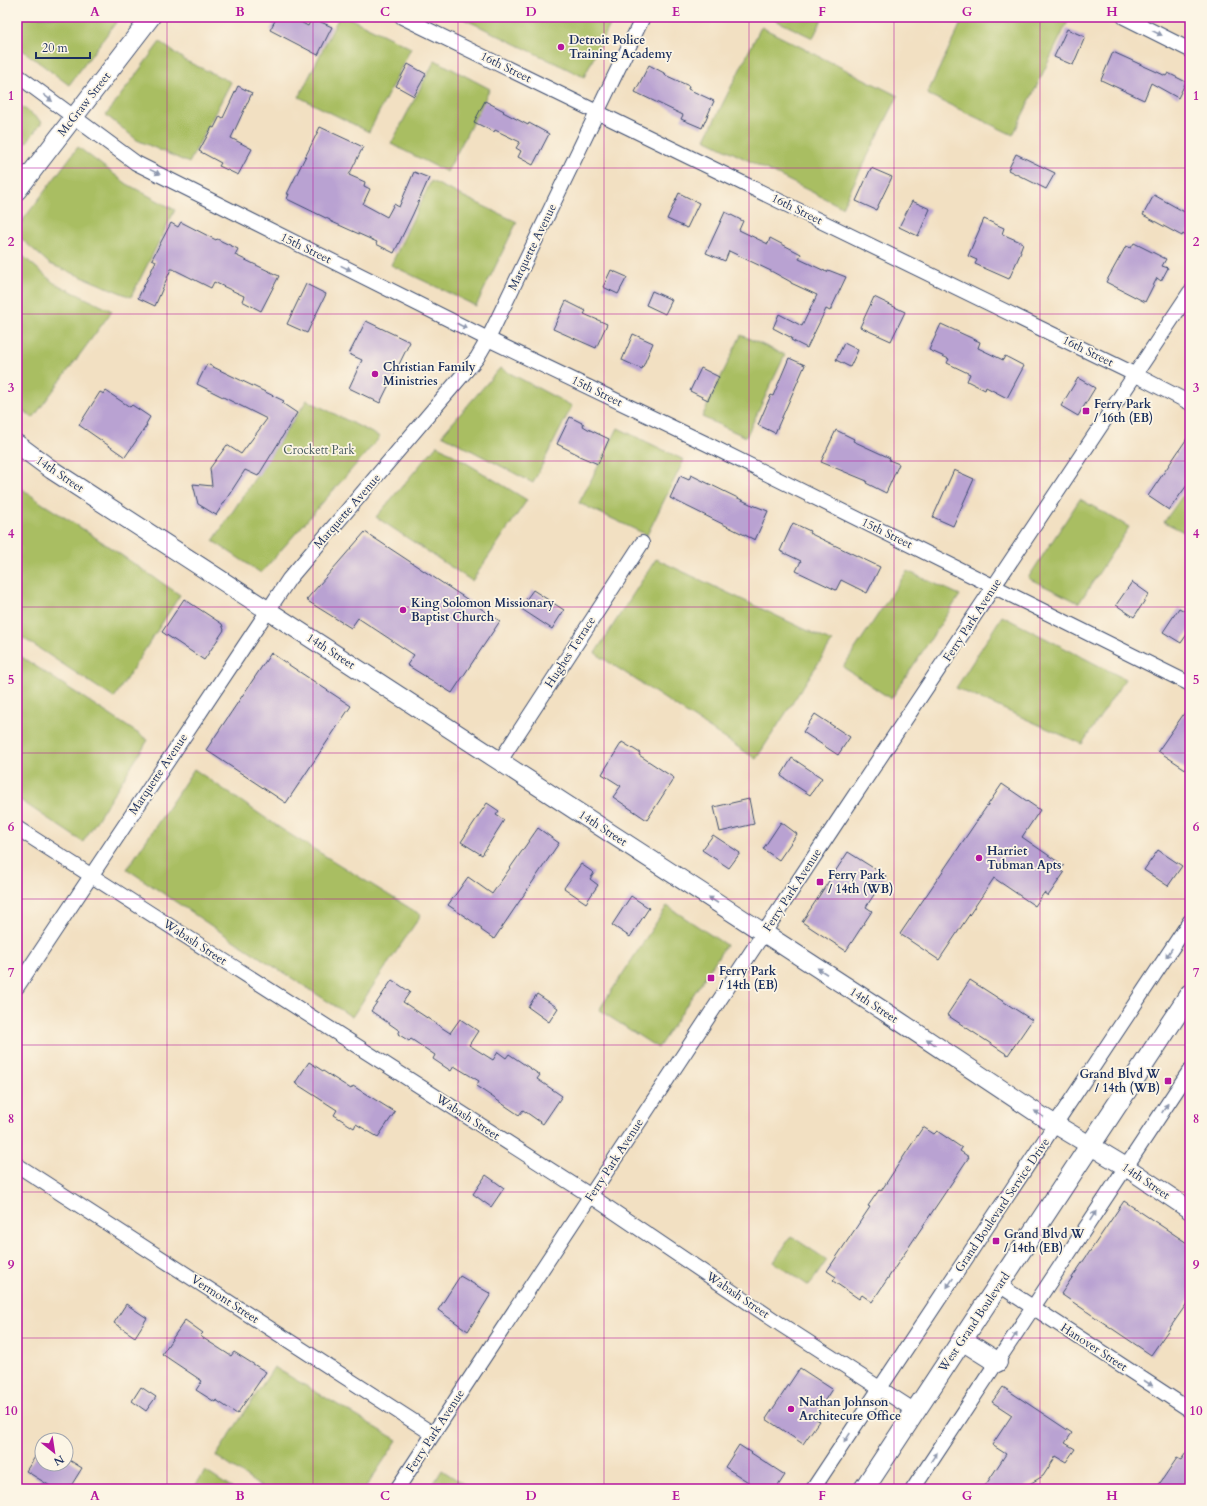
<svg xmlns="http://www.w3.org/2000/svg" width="1207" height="1506" viewBox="0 0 1207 1506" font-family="Cardo,serif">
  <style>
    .green { fill: #a9be62; stroke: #627660 }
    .building { fill: #b9a2d2 }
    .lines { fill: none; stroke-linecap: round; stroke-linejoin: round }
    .minor-casing { stroke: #3b4a6d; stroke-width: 16 }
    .tertiary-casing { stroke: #3b4a6d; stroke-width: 20 }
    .secondary-casing { stroke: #3b4a6d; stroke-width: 22 }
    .minor { stroke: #fff; stroke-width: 14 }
    .tertiary { stroke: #fff; stroke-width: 18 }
    .secondary { stroke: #fff; stroke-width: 20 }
    .oneway { fill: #8d97ae }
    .grid { fill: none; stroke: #b5179e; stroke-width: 1; stroke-opacity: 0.55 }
    .poi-dot { fill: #b5179e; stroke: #fcf5e5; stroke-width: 1.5 }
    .labels { text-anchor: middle; stroke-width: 3.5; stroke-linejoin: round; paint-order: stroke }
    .poi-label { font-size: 12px; font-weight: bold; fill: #1b2f5e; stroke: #fcf5e5; text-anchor: start }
    .street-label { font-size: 12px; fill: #1b2f5e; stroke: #fcf5e5 }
    .park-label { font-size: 12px; fill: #465a5f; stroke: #fcf5e5 }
    .neatline { fill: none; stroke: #b5179e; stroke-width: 1.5 }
    .grid-label { font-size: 13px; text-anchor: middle; font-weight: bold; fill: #b5179e }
  </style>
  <rect width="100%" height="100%" fill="#fcf5e5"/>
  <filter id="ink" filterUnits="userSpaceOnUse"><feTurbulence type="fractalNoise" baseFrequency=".025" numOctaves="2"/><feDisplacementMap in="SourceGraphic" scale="8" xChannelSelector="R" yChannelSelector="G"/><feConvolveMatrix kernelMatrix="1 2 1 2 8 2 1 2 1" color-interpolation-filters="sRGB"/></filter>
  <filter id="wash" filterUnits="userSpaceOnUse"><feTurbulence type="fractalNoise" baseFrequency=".012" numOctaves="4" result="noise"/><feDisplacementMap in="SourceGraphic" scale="16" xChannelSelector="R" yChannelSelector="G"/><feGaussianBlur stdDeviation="0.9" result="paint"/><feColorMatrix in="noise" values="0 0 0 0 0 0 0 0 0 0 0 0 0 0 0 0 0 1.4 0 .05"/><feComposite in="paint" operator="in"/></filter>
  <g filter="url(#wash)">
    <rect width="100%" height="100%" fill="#f2e0c2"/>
    <g class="green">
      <polygon points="17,17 120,17 69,85 17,46"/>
      <polygon points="339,17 347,17 411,48 369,132 299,97"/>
      <polygon points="460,17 614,17 584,77"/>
      <polygon points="772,17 823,17 813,38 771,18"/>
      <polygon points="964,17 1070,17 1013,135 927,94"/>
      <polygon points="761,27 898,96 842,207 705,139"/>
      <polygon points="160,42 186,61 231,82 189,163 137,140 106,115"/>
      <polygon points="435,60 490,89 447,172 391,144"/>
      <polygon points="17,103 42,122 17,155"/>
      <polygon points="78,147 127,184 175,210 131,297 50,264 17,235 17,228"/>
      <polygon points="431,181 517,222 476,306 391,265"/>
      <polygon points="17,251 54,283 112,311 33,418 17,406"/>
      <polygon points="741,335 785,355 746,437 702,417"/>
      <polygon points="500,368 572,406 533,483 442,435"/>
      <polygon points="307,400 380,437 261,573 213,541"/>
      <polygon points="618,428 684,460 647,535 579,503"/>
      <polygon points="437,445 527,500 472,581 376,517"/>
      <polygon points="17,485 43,504 77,525 180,595 114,698 17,634"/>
      <polygon points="1190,485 1190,535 1164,522"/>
      <polygon points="1080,499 1129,527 1079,603 1028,578"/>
      <polygon points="656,559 832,642 756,759 595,653"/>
      <polygon points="907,571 960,595 891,699 843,667"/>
      <polygon points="1002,616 1125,679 1082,744 956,688"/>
      <polygon points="17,654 148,740 83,842 17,798"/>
      <polygon points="194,769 283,830 421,915 352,1017 216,929 127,869"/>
      <polygon points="667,906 726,945 658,1048 599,1010"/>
      <polygon points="791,1236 827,1260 809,1286 774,1262"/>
      <polygon points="274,1367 397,1440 365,1489 264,1489 216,1456"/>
      <polygon points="442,1470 471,1489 430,1489"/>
      <polygon points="205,1471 233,1489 193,1489"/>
    </g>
    <g id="blocks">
      <g class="building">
        <polygon points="277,17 291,17 308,26 312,18 332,27 318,55 270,30"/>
        <polygon points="1067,29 1085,37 1073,65 1054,57"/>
        <polygon points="1113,52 1166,76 1168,73 1186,82 1178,98 1151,83 1144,100 1101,80"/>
        <polygon points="408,64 426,74 414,96 396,86"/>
        <polygon points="649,65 666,74 665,75 689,86 688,89 714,101 702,128 681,119 683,115 635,92"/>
        <polygon points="238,86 252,93 231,138 252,149 238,175 219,166 221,163 199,151 212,127 214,128 220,116 223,118"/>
        <polygon points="485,101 504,111 503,112 528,125 529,123 549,134 533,165 518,157 521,151 516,148 520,142 495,130 494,132 474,122"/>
        <polygon points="320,127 363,147 349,175 365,182 364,186 370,189 363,204 387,217 394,204 399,207 414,172 429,178 413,214 394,253 376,244 377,242 330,221 330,220 287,199 289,194 287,194"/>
        <polygon points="1016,154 1055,173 1046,189 1008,170"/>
        <polygon points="871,168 892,177 876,210 856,201"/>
        <polygon points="679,193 699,203 687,228 667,219"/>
        <polygon points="1154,195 1190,215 1190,229 1186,236 1183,234 1182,236 1143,215"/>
        <polygon points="912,201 930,209 918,236 899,227"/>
        <polygon points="725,212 743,221 739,230 768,244 770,238 801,254 799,259 827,272 828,270 846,277 830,311 826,309 807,348 791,340 792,338 773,328 779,314 802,326 817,295 791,283 791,282 771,271 729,251 725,261 706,253"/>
        <polygon points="984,219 1004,228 1002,234 1023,243 1020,251 1021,252 1009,279 975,264 977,260 968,256"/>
        <polygon points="181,222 216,240 217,239 238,249 235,255 279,276 261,311 242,301 244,296 214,282 211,288 173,269 171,269 155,306 138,298 156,261 152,259 171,223 178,227"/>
        <polygon points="1134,243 1166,259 1162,266 1168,268 1161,281 1157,278 1145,302 1106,282 1126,246 1131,248"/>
        <polygon points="611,270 627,277 618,294 603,287"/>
        <polygon points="306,284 326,294 307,333 287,324"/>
        <polygon points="652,291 672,300 665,314 646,305"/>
        <polygon points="874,297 905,312 891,341 860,327"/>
        <polygon points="566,301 586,311 584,314 607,324 596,348 553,329"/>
        <polygon points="366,321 410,342 380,403 349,388 362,360 349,354"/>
        <polygon points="941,324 980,342 978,348 1003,360 1005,356 1024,366 1007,398 986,387 985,390 967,381 970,374 947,363 949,359 929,350"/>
        <polygon points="633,334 653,343 642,369 622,360"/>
        <polygon points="844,343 858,350 850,367 836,360"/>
        <polygon points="789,358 805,365 775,433 758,425 771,395 773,396"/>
        <polygon points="207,364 284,401 282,403 297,413 258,476 245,470 216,515 198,504 193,484 212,486 210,468 227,445 241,454 267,419 197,384"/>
        <polygon points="701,368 719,377 708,400 690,391"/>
        <polygon points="1078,378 1095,388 1078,416 1061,406"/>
        <polygon points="106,391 130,407 132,405 150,417 146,424 147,425 125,457 79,425 100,392 104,394"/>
        <polygon points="570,417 584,424 583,426 588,429 609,439 598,464 579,456 579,455 557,444"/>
        <polygon points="836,430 854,439 853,441 890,458 889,460 899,464 886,493 866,483 867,481 821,462"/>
        <polygon points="1190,434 1190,481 1169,510 1148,496"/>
        <polygon points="954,470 974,479 953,526 933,517"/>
        <polygon points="691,475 750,504 768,511 755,540 670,498 680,476 689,480"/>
        <polygon points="793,523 810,531 809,533 880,567 867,593 841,580 836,590 796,571 801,561 780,551"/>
        <polygon points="365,532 500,621 452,693 407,665 414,655 358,618 351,628 306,600"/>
        <polygon points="1132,582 1149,594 1134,617 1116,605"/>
        <polygon points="533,590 564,610 552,629 520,608"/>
        <polygon points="184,599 222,624 224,630 204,660 162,632"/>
        <polygon points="1179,608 1190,614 1190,630 1181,643 1163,632"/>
        <polygon points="271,653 351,706 286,803 206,750"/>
        <polygon points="1190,705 1190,772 1158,751"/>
        <polygon points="815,714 850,737 838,755 803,732"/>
        <polygon points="622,742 640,753 639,755 674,778 647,820 613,797 621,786 602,774"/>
        <polygon points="792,758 822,778 810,795 781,776"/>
        <polygon points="1002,784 1040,810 1022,837 1064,866 1060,870 1064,873 1048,896 1044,893 1035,906 994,878 939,960 900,934"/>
        <polygon points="749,799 754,824 720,832 714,807"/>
        <polygon points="487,803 499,811 496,815 504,820 482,855 461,842"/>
        <polygon points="781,822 797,834 779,860 763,849"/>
        <polygon points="538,828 559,843 494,939 481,930 482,928 448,905 468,877 492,894"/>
        <polygon points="713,835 740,853 729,868 702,850"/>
        <polygon points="1158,850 1182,866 1168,886 1144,870"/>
        <polygon points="848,852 886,876 866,907 872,911 846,951 802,922"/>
        <polygon points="581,864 594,873 590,879 598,885 586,903 564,888"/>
        <polygon points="631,896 649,908 630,937 612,925"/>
        <polygon points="392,980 410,992 403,1002 450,1033 460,1019 478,1031 469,1045 493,1060 498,1052 506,1058 509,1054 540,1075 537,1079 562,1096 543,1124 523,1110 519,1115 476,1086 479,1081 454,1066 451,1071 433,1059 435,1055 411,1039 409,1041 398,1034 400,1031 371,1011"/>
        <polygon points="970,980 1032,1020 1008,1055 947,1015"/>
        <polygon points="537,994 558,1008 549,1022 528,1007"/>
        <polygon points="309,1062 351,1089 353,1086 395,1112 378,1137 356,1124 354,1128 334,1115 337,1110 295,1083"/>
        <polygon points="923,1127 934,1134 937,1131 962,1148 960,1151 969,1157 872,1302 862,1295 859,1299 833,1281 836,1277 827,1271 870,1207 868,1206 879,1190 881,1191"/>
        <polygon points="486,1175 504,1188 491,1207 473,1194"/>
        <polygon points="1124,1201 1190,1245 1190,1299 1151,1355 1061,1294"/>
        <polygon points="460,1276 491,1294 468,1331 438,1310"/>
        <polygon points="126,1304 147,1318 135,1337 114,1323"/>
        <polygon points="185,1320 203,1333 200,1336 231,1356 234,1352 266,1372 237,1414 216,1400 215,1402 196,1390 202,1381 162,1354"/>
        <polygon points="800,1368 832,1389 814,1417 819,1421 803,1444 766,1419"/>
        <polygon points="141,1387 156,1397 146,1411 132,1401"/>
        <polygon points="1003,1387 1072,1433 1065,1443 1075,1449 1066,1462 1056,1456 1043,1476 1021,1489 983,1489 1006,1454 992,1445 1012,1415 992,1402"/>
        <polygon points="739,1445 785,1475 776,1489 759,1489 725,1467"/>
        <polygon points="42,1446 42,1464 66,1464 66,1458 82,1468 69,1489 55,1489 26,1471"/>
        <polygon points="1190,1447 1190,1489 1156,1489 1177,1458 1181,1460"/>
      </g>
    </g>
  </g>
  <g filter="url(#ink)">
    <use href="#blocks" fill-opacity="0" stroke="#3b4a6d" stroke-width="1"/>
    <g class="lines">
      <defs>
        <g id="minor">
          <polyline points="402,17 1134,374 1190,403"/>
          <polyline points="1124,17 1190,50"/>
          <polyline points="17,75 136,163 488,339 707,444 1190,684"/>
          <polyline points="500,761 642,543"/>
          <polyline points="17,828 591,1196 780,1324 915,1411"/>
          <polyline points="17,987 289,579 477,358 488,339 643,17"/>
          <polyline points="17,1165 433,1434"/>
          <polyline points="999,1285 1190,1410"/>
          <polyline points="397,1489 835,825 1190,292"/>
          <polyline points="813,1489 1190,921"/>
          <polyline points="913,1489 1190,1070"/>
        </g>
        <g id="tertiary">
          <polyline points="17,191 151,17"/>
          <polyline points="17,444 52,470 893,1017 1043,1117 1126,1167 1190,1210"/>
        </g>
        <g id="secondary">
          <polyline points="962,1340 997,1362"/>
          <polyline points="864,1489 1190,994"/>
        </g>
      </defs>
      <use href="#minor" class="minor-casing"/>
      <use href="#tertiary" class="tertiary-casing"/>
      <use href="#secondary" class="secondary-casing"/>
      <use href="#minor" class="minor"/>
      <use href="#tertiary" class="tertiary"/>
      <use href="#secondary" class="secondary"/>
    </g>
    <defs><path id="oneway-solid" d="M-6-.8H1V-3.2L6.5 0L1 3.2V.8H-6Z"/></defs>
    <g class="oneway">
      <use href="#oneway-solid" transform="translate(1157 33) rotate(26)"/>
      <use href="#oneway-solid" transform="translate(48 98) rotate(37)"/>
      <use href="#oneway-solid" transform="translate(155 172) rotate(26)"/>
      <use href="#oneway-solid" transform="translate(346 268) rotate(26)"/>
      <use href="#oneway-solid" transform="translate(462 326) rotate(27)"/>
      <use href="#oneway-solid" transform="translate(713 900) rotate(-147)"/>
      <use href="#oneway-solid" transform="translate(1169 953) rotate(123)"/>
      <use href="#oneway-solid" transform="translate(822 971) rotate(-147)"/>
      <use href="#oneway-solid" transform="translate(931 1042) rotate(-146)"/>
      <use href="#oneway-solid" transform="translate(1165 1108) rotate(-57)"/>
      <use href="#oneway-solid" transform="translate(1039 1114) rotate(-146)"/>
      <use href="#oneway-solid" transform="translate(1093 1216) rotate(-57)"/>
      <use href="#oneway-solid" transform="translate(950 1283) rotate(124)"/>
      <use href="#oneway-solid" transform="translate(1014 1337) rotate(-56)"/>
      <use href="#oneway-solid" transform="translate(1148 1383) rotate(33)"/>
      <use href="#oneway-solid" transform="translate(847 1438) rotate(123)"/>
      <use href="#oneway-solid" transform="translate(934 1457) rotate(-56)"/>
    </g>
  </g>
  <path class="grid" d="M167,17V1489M313,17V1489M458,17V1489M604,17V1489M749,17V1489M894,17V1489M1040,17V1489M17,168H1190M17,314H1190M17,461H1190M17,607H1190M17,753H1190M17,899H1190M17,1045H1190M17,1192H1190M17,1338H1190"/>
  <g class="poi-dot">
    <circle cx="561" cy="47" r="4"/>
    <circle cx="375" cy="374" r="4"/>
    <rect x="1082" y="407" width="8" height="8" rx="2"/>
    <circle cx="403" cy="610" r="4"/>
    <circle cx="979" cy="858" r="4"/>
    <rect x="816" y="878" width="8" height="8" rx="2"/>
    <rect x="707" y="974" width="8" height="8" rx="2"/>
    <rect x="1164" y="1077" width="8" height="8" rx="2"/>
    <rect x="992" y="1237" width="8" height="8" rx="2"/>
    <circle cx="791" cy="1409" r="4"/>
  </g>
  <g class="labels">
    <g class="poi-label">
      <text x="569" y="44">Detroit Police<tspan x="569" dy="14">Training Academy</tspan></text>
      <text x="383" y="371">Christian Family<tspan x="383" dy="14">Ministries</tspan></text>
      <text x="1094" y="408">Ferry Park<tspan x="1094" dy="14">/ 16th (EB)</tspan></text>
      <text x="411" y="607">King Solomon Missionary<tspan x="411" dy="14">Baptist Church</tspan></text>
      <text x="987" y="855">Harriet<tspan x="987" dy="14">Tubman Apts</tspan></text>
      <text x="828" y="879">Ferry Park<tspan x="828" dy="14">/ 14th (WB)</tspan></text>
      <text x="719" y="975">Ferry Park<tspan x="719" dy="14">/ 14th (EB)</tspan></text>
      <text x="1160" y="1078" text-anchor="end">Grand Blvd W<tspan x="1160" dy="14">/ 14th (WB)</tspan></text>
      <text x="1004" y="1238">Grand Blvd W<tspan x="1004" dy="14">/ 14th (EB)</tspan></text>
      <text x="799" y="1406">Nathan Johnson<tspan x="799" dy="14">Architecure Office</tspan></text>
    </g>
    <g class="street-label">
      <text transform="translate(506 67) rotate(26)" y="4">16th Street</text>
      <text transform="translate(84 104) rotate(-52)" y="4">McGraw Street</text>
      <text transform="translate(797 209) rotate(26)" y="4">16th Street</text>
      <text transform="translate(532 247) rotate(-64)" y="4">Marquette Avenue</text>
      <text transform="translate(306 248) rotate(26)" y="4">15th Street</text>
      <text transform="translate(1088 351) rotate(26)" y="4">16th Street</text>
      <text transform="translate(597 391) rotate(26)" y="4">15th Street</text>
      <text transform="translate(60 474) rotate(34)" y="4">14th Street</text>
      <text transform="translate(347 511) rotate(-49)" y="4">Marquette Avenue</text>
      <text transform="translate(887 533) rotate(26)" y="4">15th Street</text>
      <text transform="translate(972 620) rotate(-57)" y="4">Ferry Park Avenue</text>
      <text transform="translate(331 651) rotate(33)" y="4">14th Street</text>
      <text transform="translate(570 652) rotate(-57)" y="4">Hughes Terrace</text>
      <text transform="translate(158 774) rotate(-56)" y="4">Marquette Avenue</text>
      <text transform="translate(603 828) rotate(33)" y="4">14th Street</text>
      <text transform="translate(792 890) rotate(-57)" y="4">Ferry Park Avenue</text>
      <text transform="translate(195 942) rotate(33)" y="4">Wabash Street</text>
      <text transform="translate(874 1005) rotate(33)" y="4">14th Street</text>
      <text transform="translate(468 1117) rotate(33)" y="4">Wabash Street</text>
      <text transform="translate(614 1160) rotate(-57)" y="4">Ferry Park Avenue</text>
      <text transform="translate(1146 1181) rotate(34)" y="4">14th Street</text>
      <text transform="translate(1002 1205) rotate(-56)" y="4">Grand Boulevard Service Drive</text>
      <text transform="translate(738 1295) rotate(34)" y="4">Wabash Street</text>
      <text transform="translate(225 1299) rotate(33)" y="4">Vermont Street</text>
      <text transform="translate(974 1322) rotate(-56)" y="4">West Grand Boulevard</text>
      <text transform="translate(1094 1347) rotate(33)" y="4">Hanover Street</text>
      <text transform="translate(435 1431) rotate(-57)" y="4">Ferry Park Avenue</text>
    </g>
    <g class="park-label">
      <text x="319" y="454">Crockett Park</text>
    </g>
  </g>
  <rect width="1207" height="1506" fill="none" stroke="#fcf5e5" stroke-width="44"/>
  <g transform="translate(54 1452) rotate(150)"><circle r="19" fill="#fcf5e5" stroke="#a2a6af"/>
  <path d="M0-3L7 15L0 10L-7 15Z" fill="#b5179e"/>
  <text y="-6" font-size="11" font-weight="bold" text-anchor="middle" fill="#1b2f5e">N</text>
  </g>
  <path d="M36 52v6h54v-6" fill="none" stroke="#1b2f5e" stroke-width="2"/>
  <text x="42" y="52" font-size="12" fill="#1b2f5e" stroke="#fcf5e5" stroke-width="3" paint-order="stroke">20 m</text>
  <rect x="22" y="22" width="1163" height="1462" class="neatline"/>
  <g class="grid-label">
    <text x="95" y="16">A</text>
    <text x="240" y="16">B</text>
    <text x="385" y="16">C</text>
    <text x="531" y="16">D</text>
    <text x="676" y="16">E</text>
    <text x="822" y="16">F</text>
    <text x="967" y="16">G</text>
    <text x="1112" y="16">H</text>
    <text x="11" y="100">1</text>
    <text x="1196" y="100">1</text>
    <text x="11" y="246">2</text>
    <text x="1196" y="246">2</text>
    <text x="11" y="392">3</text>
    <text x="1196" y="392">3</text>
    <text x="11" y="538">4</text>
    <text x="1196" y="538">4</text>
    <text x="11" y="684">5</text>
    <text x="1196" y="684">5</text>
    <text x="11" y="831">6</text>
    <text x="1196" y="831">6</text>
    <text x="11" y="977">7</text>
    <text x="1196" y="977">7</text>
    <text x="11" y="1123">8</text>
    <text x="1196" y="1123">8</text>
    <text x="11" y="1269">9</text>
    <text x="1196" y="1269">9</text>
    <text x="11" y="1415">10</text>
    <text x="1196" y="1415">10</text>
    <text x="95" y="1500">A</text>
    <text x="240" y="1500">B</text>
    <text x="385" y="1500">C</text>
    <text x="531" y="1500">D</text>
    <text x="676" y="1500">E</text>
    <text x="822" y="1500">F</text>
    <text x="967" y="1500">G</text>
    <text x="1112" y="1500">H</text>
  </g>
</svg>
